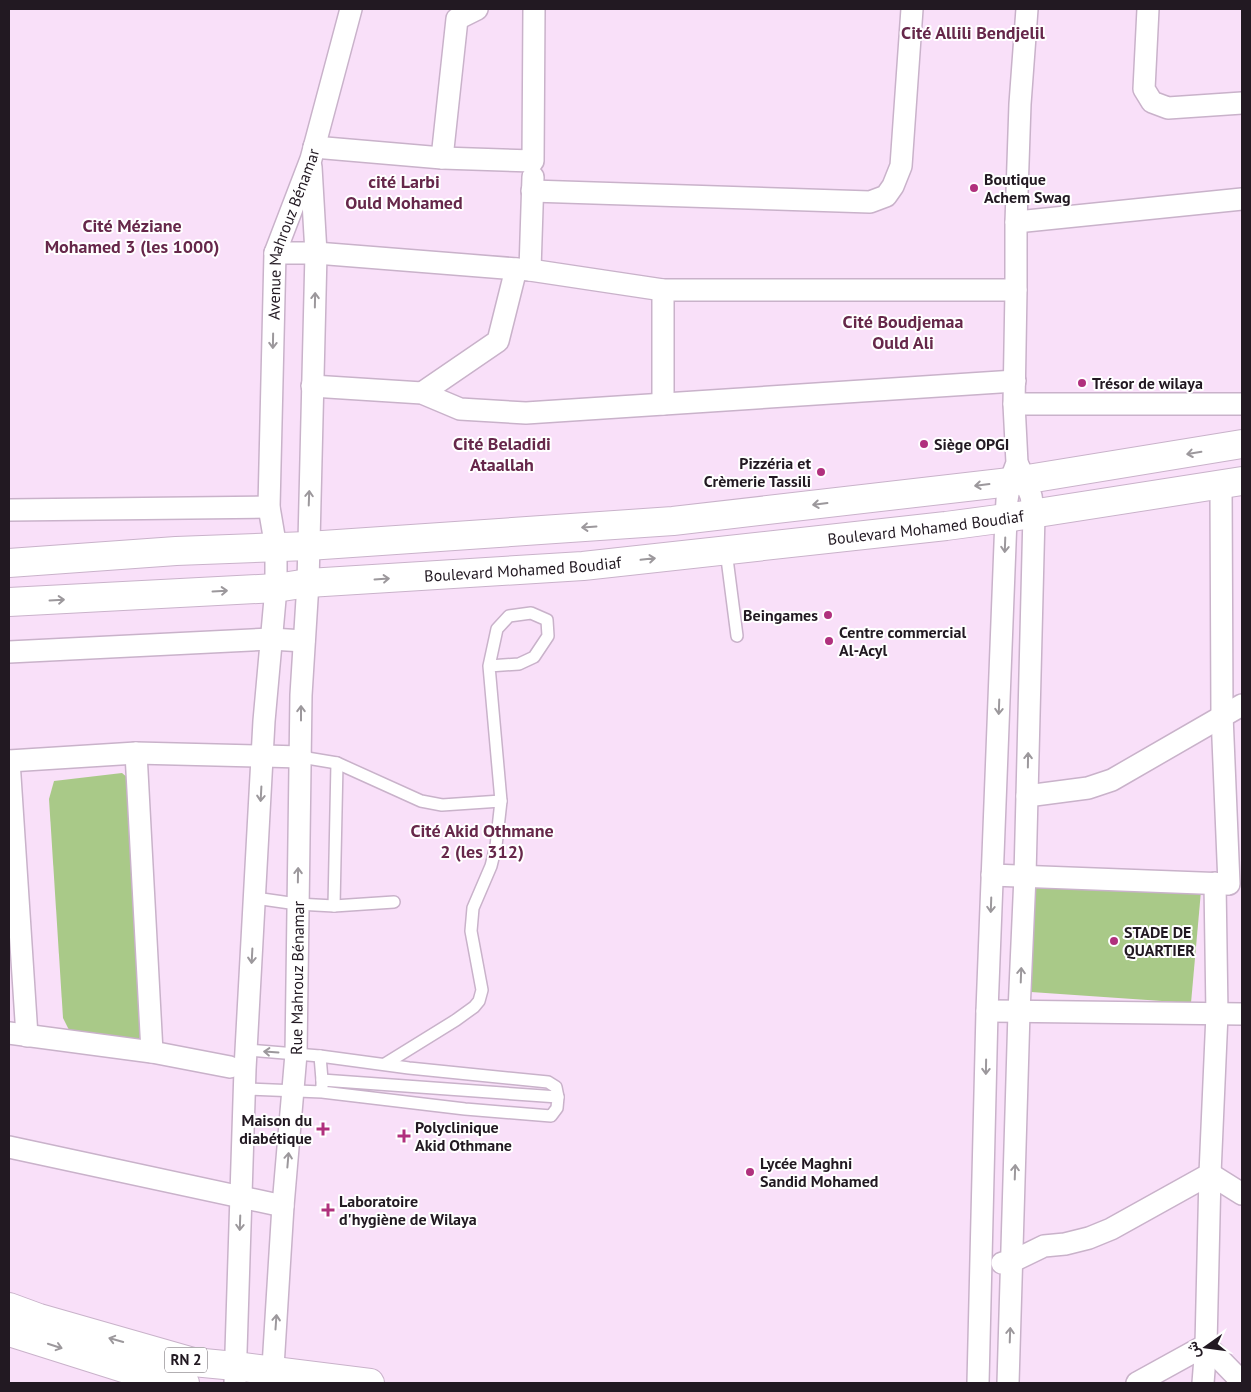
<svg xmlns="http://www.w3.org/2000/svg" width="1251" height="1392" viewBox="0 0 1251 1392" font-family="'PT Sans',Vazirmatn,sans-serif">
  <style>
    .green { fill: #a9c988 }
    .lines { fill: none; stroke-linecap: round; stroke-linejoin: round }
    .service-casing { stroke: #c9b2ca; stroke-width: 14 }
    .minor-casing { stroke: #c9b2ca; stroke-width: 24 }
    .primary-casing { stroke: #c9b2ca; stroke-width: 30 }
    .service { stroke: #fff; stroke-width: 11 }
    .minor { stroke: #fff; stroke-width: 21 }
    .primary { stroke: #fff; stroke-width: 28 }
    .oneway { stroke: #9c989c }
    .poi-dot { fill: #b0307d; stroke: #fff; stroke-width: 2 }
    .labels { text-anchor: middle; stroke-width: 4; stroke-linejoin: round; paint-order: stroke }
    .shield { fill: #fff; stroke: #645e64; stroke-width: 1 }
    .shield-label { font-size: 15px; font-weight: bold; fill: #221922 }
    .poi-label { font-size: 16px; font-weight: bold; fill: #221922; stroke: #fff; text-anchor: start }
    .street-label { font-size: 16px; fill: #221922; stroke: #fff }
    .neighbourhood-label { font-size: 18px; font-weight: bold; fill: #66274a; stroke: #fff }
  </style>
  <rect width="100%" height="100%" fill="#f9e0f9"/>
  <g class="green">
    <polygon points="122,773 134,783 148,1030 137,1040 70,1032 63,1018 49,799 54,781"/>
    <polygon points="1033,884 1201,891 1191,1003 1031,992"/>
  </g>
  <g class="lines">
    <defs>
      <g id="service">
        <polyline points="726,551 737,636"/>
        <polyline points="301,757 337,763 421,801 442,805 501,801"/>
        <polyline points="255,898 297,904 334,906 394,902"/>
        <polyline points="334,906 337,763"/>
        <polyline points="244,1053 247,1050 320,1056"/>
        <polyline points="385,1064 456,1020 474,1007 479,1001 482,990 471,931 473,908 491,866 496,846 501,801 489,666 497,629 509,616 531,613 547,620 548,636 534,657 519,664 489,666"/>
        <polyline points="322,1080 320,1056 409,1068 548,1082 556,1087 558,1097"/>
        <polyline points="242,1085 245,1089 322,1092 465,1109 551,1116 557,1108 558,1097 322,1080 322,1092"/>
      </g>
      <g id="minor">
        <polyline points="1148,9 1144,89 1152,102 1168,108 1242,103"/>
        <polyline points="314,147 442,158 533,161 534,9"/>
        <polyline points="442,158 457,19 477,9"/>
        <polyline points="532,191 870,202 886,196 893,186 901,166 912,9"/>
        <polyline points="1016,222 1242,199"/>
        <polyline points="275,253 316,253 530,270 533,177"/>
        <polyline points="530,270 663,290 1016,290"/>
        <polyline points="312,386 422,393 460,409 526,413 1015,381"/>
        <polyline points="422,393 498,341 516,269"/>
        <polyline points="663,404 663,290"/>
        <polyline points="1014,404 1242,404"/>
        <polyline points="1221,485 1222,715 1229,884"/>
        <polyline points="9,510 269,507"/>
        <polyline points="9,652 271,639 304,641"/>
        <polyline points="136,753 152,1052"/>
        <polyline points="9,761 136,753 301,757"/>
        <polyline points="9,761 27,1036"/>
        <polyline points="1027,796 1088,788 1112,780 1242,705"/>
        <polyline points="992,875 1227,884"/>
        <polyline points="987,1011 1242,1014"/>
        <polyline points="9,1033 152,1052 230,1067"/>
        <polyline points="9,1147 283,1206"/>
        <polyline points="1002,1263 1013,1261 1044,1246 1065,1244 1089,1238 1111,1229 1210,1174 1242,1194"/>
        <path id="s1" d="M235,1383L245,1069L264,721L276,588V548L269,507L275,253L311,159L351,9"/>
        <path id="s2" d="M272,1383L283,1206L296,1054L301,695L308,583L316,253L311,167"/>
        <polyline points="978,1383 987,1011 1006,518 1007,500 1010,482 1017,463 1014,404 1016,290 1016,222 1020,104 1027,9"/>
        <polyline points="1008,1383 1019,1012 1025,876 1034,514 1031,496 1019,467"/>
        <polyline points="1137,1383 1206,1345 1242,1382"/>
        <polyline points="1203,1383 1206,1345 1210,1174 1217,1014 1215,883"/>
      </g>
      <g id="primary">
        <polyline points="9,563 176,551 308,546 673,521 1010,482 1242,444"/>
        <path id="s3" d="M9,602L276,588L308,583L583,566L946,526L1006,518L1242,481"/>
        <polyline points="9,1307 39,1318 193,1362 235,1366 370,1383"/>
        <polyline points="9,1332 139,1373 185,1383"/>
      </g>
    </defs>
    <use href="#service" class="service-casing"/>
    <use href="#minor" class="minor-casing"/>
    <use href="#primary" class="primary-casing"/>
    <use href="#service" class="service"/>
    <use href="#minor" class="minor"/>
    <use href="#primary" class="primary"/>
  </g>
  <defs><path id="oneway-shaft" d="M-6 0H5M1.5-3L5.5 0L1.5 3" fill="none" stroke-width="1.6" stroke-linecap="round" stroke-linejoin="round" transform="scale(1.25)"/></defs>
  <g class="oneway">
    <use href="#oneway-shaft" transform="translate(315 300) rotate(-89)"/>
    <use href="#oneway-shaft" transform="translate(273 341) rotate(91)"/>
    <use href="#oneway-shaft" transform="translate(1194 453) rotate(171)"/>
    <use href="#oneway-shaft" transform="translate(982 485) rotate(173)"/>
    <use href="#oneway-shaft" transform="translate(309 498) rotate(-88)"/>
    <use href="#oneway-shaft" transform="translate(820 504) rotate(173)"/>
    <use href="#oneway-shaft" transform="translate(589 527) rotate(176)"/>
    <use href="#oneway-shaft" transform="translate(1005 545) rotate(92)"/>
    <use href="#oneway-shaft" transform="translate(648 559) rotate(-6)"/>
    <use href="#oneway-shaft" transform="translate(382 579) rotate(-4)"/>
    <use href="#oneway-shaft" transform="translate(220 591) rotate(-3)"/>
    <use href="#oneway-shaft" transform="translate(57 600) rotate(-3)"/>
    <use href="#oneway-shaft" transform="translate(999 707) rotate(92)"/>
    <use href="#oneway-shaft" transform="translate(301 713) rotate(-90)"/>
    <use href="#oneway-shaft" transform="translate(1028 760) rotate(-89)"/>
    <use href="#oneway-shaft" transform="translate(261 794) rotate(93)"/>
    <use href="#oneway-shaft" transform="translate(298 875) rotate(-89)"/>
    <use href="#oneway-shaft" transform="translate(991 905) rotate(92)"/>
    <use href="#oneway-shaft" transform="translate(252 956) rotate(93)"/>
    <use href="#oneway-shaft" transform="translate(1021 975) rotate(-88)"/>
    <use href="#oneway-shaft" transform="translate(271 1052) rotate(-176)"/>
    <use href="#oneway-shaft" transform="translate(986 1067) rotate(91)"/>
    <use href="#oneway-shaft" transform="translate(288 1160) rotate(-85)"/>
    <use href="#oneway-shaft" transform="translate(1015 1172) rotate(-88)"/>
    <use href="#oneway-shaft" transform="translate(240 1223) rotate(92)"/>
    <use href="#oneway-shaft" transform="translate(276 1322) rotate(-86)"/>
    <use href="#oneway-shaft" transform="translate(1010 1335) rotate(-88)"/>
    <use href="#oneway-shaft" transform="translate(116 1340) rotate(-164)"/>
    <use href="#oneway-shaft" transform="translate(55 1346) rotate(18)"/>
  </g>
  <g class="poi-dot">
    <circle cx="974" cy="188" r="5"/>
    <circle cx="1082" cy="383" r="5"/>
    <circle cx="924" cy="444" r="5"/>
    <circle cx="821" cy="472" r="5"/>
    <circle cx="828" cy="615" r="5"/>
    <circle cx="829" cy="641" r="5"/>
    <circle cx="1114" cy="941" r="5"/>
    <path d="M320.5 1121.5h5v5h5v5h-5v5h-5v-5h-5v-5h5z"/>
    <path d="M401.5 1128.5h5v5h5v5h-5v5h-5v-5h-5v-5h5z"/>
    <circle cx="750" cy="1172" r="5"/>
    <path d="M325.5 1202.5h5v5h5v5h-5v5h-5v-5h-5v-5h5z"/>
  </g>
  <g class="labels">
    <rect class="shield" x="165" y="1347.5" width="42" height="25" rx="4"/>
    <g class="shield-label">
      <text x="186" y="1365">RN 2</text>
    </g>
    <g class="poi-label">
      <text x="984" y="185">Boutique<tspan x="984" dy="18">Achem Swag</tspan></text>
      <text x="1092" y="389">Trésor de wilaya</text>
      <text x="934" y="450">Siège OPGI</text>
      <text x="811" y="469" text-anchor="end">Pizzéria et<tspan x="811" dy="18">Crèmerie Tassili</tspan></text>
      <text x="818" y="621" text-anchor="end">Beingames</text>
      <text x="839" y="638">Centre commercial<tspan x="839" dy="18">Al-Acyl</tspan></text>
      <text x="1124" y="938">STADE DE<tspan x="1124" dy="18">QUARTIER</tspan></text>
      <text x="312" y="1126" text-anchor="end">Maison du<tspan x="312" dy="18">diabétique</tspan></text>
      <text x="415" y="1133">Polyclinique<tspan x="415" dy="18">Akid Othmane</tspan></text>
      <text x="760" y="1169">Lycée Maghni<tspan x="760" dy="18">Sandid Mohamed</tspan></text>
      <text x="339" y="1207">Laboratoire<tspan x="339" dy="18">d'hygiène de Wilaya</tspan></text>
    </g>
    <g class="street-label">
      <text dy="6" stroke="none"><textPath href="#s1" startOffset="1154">Avenue Mahrouz Bénamar</textPath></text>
      <text dy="6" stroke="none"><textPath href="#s3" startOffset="920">Boulevard Mohamed Boudiaf</textPath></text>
      <text dy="6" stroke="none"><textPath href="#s3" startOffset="515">Boulevard Mohamed Boudiaf</textPath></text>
      <text dy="6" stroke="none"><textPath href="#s2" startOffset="406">Rue Mahrouz Bénamar</textPath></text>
    </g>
    <g class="neighbourhood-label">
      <text x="973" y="39">Cité Allili Bendjelil</text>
      <text x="404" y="188">cité Larbi<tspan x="404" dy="21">Ould Mohamed</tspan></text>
      <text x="132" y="232">Cité Méziane<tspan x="132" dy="21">Mohamed 3 (les 1000)</tspan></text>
      <text x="903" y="328">Cité Boudjemaa<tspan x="903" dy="21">Ould Ali</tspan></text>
      <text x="502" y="450">Cité Beladidi<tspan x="502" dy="21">Ataallah</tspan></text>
      <text x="482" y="837">Cité Akid Othmane<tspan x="482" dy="21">2 (les 312)</tspan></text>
    </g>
  </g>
  <rect width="1251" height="1392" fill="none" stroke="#221922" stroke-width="20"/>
  <g transform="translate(1206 1347) rotate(256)" stroke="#ffffff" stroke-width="4" paint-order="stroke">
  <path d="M0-4L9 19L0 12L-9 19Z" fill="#221922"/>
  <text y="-8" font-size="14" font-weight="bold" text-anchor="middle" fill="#221922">ش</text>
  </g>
</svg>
